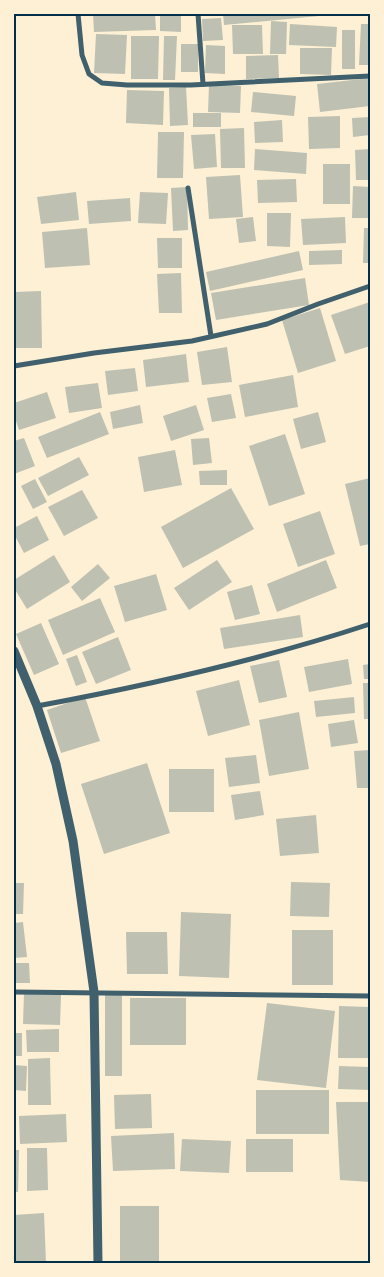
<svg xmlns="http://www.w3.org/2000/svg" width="384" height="1277" viewBox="0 0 384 1277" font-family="Roboto,sans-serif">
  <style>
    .building { fill: #bec0b2 }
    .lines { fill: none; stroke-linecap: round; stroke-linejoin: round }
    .minor { stroke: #3f606c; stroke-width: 5 }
    .tertiary { stroke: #3f606c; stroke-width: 9 }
    .neatline { fill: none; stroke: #003049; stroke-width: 2 }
  </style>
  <rect width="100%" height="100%" fill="#fdf0d5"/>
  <g class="building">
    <polygon points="93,14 155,14 156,30 94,32"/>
    <polygon points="160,14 181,14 181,32 160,31"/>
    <polygon points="223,14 319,14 319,16 224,25"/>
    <polygon points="221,18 223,40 203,41 202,19"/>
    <polygon points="271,21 287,22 286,54 270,54"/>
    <polygon points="290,24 337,27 336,47 289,45"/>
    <polygon points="361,24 370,24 370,65 359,65"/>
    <polygon points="232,25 262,25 263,54 233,54"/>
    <rect x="342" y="30" width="13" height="39"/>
    <polygon points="96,34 127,35 125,74 94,73"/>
    <polygon points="131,36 159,36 158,79 131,79"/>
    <polygon points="164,36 177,36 175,80 163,80"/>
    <rect x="181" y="44" width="17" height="28"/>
    <polygon points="206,45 225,46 225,74 205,73"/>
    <polygon points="300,48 332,48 331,75 300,74"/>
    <polygon points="278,55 279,78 246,79 246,56"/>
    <polygon points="370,78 370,106 320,112 317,84"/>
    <polygon points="209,85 241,86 240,113 208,112"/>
    <polygon points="186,87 188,125 170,126 169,88"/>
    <polygon points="127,90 164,91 163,125 126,123"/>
    <polygon points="253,92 296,96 294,116 251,112"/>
    <rect x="193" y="113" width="28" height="14"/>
    <polygon points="340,116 340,148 309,149 308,117"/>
    <polygon points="370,117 370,135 353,137 352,118"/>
    <polygon points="282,120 283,142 255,143 254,122"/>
    <polygon points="244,128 245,168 221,168 220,129"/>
    <polygon points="158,132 184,132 183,178 157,178"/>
    <polygon points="215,134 217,167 194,169 191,135"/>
    <polygon points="255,149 307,153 306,174 254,170"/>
    <polygon points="370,149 370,180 356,180 355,150"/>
    <rect x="323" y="164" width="27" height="40"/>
    <polygon points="240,175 243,217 209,219 206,177"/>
    <polygon points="296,179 297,202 258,203 257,180"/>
    <polygon points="353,186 370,187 370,218 352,218"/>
    <polygon points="187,187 188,230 173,231 171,188"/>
    <polygon points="76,192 79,220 41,224 37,197"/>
    <polygon points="140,192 168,193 166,224 138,223"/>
    <polygon points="130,198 131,221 89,224 87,201"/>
    <polygon points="267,213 291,213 290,247 267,246"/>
    <polygon points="253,217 256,241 239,243 236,219"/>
    <polygon points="345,217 346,243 303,245 301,219"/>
    <polygon points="87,228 90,265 45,268 42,232"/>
    <polygon points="364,228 370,228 370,263 363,263"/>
    <polygon points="157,238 182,238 182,268 158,268"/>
    <polygon points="342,250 342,264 309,265 309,251"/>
    <polygon points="299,251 303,270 210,291 206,272"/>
    <polygon points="181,273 182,313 159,313 157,274"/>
    <polygon points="305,278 309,305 216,320 211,293"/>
    <polygon points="41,291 42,348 14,348 14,292"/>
    <polygon points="370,302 370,346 345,354 331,315"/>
    <polygon points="320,308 336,361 298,373 282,320"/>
    <polygon points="227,347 232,382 202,385 197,352"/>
    <polygon points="186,354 189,382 146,387 143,360"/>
    <polygon points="135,368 138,391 108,395 105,371"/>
    <polygon points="293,375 298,407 245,417 239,385"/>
    <polygon points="98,383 102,408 69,413 65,387"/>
    <polygon points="47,392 56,418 19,430 14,415 14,403"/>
    <polygon points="231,394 236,418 212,422 207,398"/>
    <polygon points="140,405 143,423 113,429 110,412"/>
    <polygon points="196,405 204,430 171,441 163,416"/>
    <polygon points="100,412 109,434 47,458 38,437"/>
    <polygon points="318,412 326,442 301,449 293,419"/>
    <polygon points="285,434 305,494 269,506 249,446"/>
    <polygon points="24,438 35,466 14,474 14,441"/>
    <polygon points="209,438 212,463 193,465 191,439"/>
    <polygon points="175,450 182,485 144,492 138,457"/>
    <polygon points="79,457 89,475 48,496 38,478"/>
    <polygon points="227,470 227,485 200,485 199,471"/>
    <polygon points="370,478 370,544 360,546 345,484"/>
    <polygon points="35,479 47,502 33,509 21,486"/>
    <polygon points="231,488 254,529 183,568 161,527"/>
    <polygon points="82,490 98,518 64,536 48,507"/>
    <polygon points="320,511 335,554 298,567 283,524"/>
    <polygon points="37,516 49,540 24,553 14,534 14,528"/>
    <polygon points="54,555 70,582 27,609 14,588 14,580"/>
    <polygon points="217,560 232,582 189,610 174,588"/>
    <polygon points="326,560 337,588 277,612 267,584"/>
    <polygon points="98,564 110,578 82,601 71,587"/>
    <polygon points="156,574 167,610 125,622 114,586"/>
    <polygon points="252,585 260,614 235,620 227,592"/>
    <polygon points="100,598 115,632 63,655 48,620"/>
    <polygon points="300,615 303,637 224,649 220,628"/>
    <polygon points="41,623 59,664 34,675 16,634"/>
    <polygon points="118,637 131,670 96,684 82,652"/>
    <polygon points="77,655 87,682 76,686 66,659"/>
    <polygon points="348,659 352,684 309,692 304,667"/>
    <polygon points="279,660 287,697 259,703 250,666"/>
    <polygon points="370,664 370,679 364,679 363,665"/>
    <polygon points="239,680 250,725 208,736 196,691"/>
    <polygon points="363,683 370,683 370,719 364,719"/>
    <polygon points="85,697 100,741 61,753 47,710"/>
    <polygon points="354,697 355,713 316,717 314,701"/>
    <polygon points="299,712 309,769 269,776 259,720"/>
    <polygon points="354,720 358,743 331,747 328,724"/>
    <polygon points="370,750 370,788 357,788 354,751"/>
    <polygon points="256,755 260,783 229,787 225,758"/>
    <polygon points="147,763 170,833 104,854 81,784"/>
    <rect x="169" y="769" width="45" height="43"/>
    <polygon points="260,791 264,815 235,820 231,795"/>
    <polygon points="316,815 319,853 280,856 276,819"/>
    <polygon points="291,882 330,883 329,917 290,916"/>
    <polygon points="14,883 24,883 23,914 14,914"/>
    <polygon points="181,912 231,914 229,978 179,976"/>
    <polygon points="23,922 27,957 14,958 14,923"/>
    <rect x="292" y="930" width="41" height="55"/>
    <polygon points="126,932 167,932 168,974 127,974"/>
    <polygon points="14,963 29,963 30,983 14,983"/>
    <polygon points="24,994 61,995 60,1025 23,1024"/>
    <rect x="105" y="995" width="17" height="81"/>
    <rect x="130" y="998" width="56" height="47"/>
    <polygon points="267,1003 335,1011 326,1088 257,1080"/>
    <polygon points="339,1006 370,1007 370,1058 338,1058"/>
    <polygon points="59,1029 59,1052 27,1052 26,1030"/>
    <rect x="14" y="1033" width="8" height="23"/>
    <polygon points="50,1058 51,1105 28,1105 28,1059"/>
    <polygon points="14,1065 27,1066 26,1091 14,1090"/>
    <polygon points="339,1066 370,1067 370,1090 338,1089"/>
    <rect x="256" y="1090" width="73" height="44"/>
    <polygon points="151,1094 152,1128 115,1129 114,1095"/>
    <polygon points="336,1102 370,1102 370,1182 340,1180"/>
    <polygon points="66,1114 67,1142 20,1144 19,1116"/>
    <polygon points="174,1133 175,1169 113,1171 111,1136"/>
    <polygon points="182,1139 231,1141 229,1173 180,1171"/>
    <rect x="246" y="1139" width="47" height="33"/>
    <polygon points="27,1148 47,1148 48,1190 27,1191"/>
    <polygon points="14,1150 19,1150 18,1192 14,1192"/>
    <rect x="120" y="1206" width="39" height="57"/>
    <polygon points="44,1213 46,1263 14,1263 14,1215"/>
  </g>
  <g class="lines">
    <g class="minor">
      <polyline points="78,14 82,55 89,74 102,83 127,85 191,85 370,76"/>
      <polyline points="198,14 203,84"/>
      <polyline points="188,188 211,336"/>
      <polyline points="14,366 94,353 192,341 267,324 318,304 370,286"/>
      <path d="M37,706C150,685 261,660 370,624"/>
      <polyline points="14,992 370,996"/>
    </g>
    <polyline class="tertiary" points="14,651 37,706 56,764 73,841 94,992 98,1263"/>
  </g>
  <rect width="384" height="1277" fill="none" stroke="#fdf0d5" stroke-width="30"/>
  <rect x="15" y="15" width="354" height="1247" class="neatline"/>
</svg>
